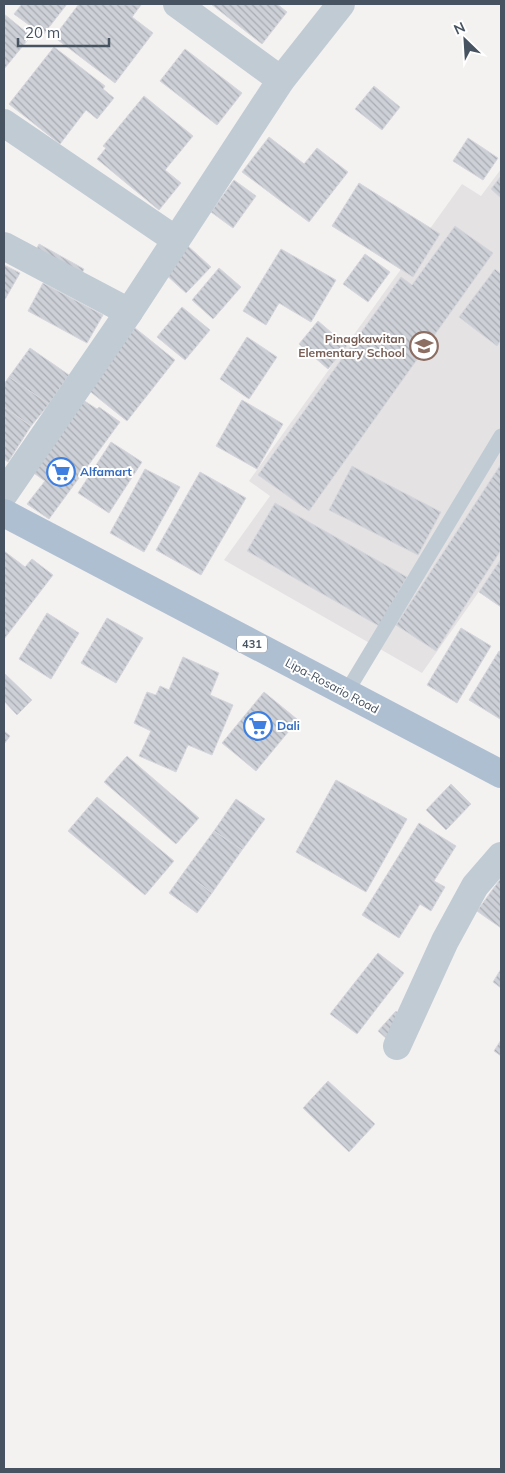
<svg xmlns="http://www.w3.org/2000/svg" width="505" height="1473" viewBox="0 0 505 1473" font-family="Mulish,sans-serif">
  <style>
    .education { fill: #e5e2e3 }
    .building { fill: url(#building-back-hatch); stroke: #d5d7dd }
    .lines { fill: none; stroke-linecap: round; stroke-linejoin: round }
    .service { stroke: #c1cbd4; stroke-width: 15 }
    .minor { stroke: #c1cbd4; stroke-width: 28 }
    .primary { stroke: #afbfd2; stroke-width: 28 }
    .labels { text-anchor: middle; stroke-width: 4; stroke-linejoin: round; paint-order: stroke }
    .shield { fill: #fff; stroke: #7e8790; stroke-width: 1 }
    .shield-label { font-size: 11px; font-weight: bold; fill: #475361 }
    .education-label { font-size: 12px; font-weight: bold; fill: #785e54; stroke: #fff; text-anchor: end }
    .shop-label { font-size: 12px; font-weight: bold; fill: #366cbe; stroke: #fff; text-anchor: start }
    .street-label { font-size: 12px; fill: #475361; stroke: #fff }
  </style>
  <defs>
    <pattern id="building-back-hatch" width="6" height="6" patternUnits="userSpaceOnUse" patternTransform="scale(1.25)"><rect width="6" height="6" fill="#cdd0d6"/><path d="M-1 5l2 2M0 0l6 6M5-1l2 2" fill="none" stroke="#a8abb1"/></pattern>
  </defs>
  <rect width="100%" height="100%" fill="#f4f1f1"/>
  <polygon class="education" points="501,169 501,560 422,673 224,560 270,496 249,481 462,184 481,196"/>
  <g class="building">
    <polygon points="22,4 67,4 43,35 14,14"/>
    <polygon points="79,4 141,5 132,17 153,33 115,83 54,37"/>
    <polygon points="211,4 277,4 287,12 262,44"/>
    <polygon points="4,14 31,36 4,69"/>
    <polygon points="54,47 105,86 103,89 114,98 97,119 86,110 60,144 9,104"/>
    <polygon points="185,49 242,93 217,125 160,81"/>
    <polygon points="374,86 400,107 382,130 355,109"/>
    <polygon points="144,96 193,136 165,170 181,183 159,210 97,159 106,148 103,146"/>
    <polygon points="269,137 304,164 317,148 348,172 309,222 242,172"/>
    <polygon points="468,138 498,158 483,180 453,161"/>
    <polygon points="501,176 501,198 491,189"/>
    <polygon points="234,180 256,196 233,228 211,212"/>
    <polygon points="359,183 440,234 413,277 332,226"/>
    <polygon points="455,226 493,253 309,511 258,475 401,277 412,285"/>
    <polygon points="39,244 84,269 78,282 32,258"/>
    <polygon points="188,246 211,267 186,293 164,273"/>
    <polygon points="281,249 336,280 311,322 279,303 266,325 243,311"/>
    <polygon points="365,254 390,272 368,302 343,284"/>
    <polygon points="4,265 20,273 4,301"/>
    <polygon points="219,268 241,287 213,319 192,300"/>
    <polygon points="495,269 501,274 501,340 497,346 459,317"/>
    <polygon points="43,283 103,315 87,343 28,311"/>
    <polygon points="182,307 210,330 185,360 157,337"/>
    <polygon points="318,321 347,346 328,369 299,344"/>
    <polygon points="135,328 175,360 127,421 87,389"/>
    <polygon points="247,337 277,357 249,399 220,379"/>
    <polygon points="30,348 69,375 49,404 9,377"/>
    <polygon points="9,377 49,404 31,426 4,407 4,384"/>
    <polygon points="83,400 97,409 99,407 120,422 49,519 27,504 45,481 31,471"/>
    <polygon points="242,400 283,424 257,469 216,446"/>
    <polygon points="4,407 31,426 8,462 4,459"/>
    <polygon points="111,442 142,462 109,513 78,493"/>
    <polygon points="501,464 501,550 436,651 396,625"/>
    <polygon points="352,466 441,512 418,555 329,510"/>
    <polygon points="145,469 180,487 144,552 110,533"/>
    <polygon points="200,472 246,498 201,575 156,550"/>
    <polygon points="275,503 407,577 379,626 247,551"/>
    <polygon points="4,551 25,567 32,559 53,575 4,639"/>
    <polygon points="501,559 501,607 479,592"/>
    <polygon points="47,613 79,633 51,679 19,659"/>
    <polygon points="107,618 143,638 116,683 81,663"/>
    <polygon points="461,628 491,646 457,703 427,685"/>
    <polygon points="499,651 501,652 500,719 469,700"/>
    <polygon points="183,657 219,673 210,695 233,705 212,755 188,745 176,772 139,756 151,731 134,723 147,692 156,695 160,686 169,690"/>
    <polygon points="4,673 32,700 17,715 4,701"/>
    <polygon points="264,692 298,720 256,771 222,743"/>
    <polygon points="4,731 10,736 4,744"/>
    <polygon points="127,756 199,818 176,844 104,782"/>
    <polygon points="336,780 407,819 366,892 296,852"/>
    <polygon points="451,784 471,804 446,830 426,810"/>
    <polygon points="97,797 174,861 145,895 68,831"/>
    <polygon points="236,799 265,819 242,850 214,831"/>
    <polygon points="419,823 456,846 434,881 445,887 431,911 420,904 399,938 362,915"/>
    <polygon points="214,831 242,850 212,893 184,872"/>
    <polygon points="184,872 212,893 197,913 169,893"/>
    <polygon points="501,878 501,928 477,911"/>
    <polygon points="378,953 404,973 357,1034 330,1014"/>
    <polygon points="501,969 501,988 493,982"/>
    <polygon points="396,1011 416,1030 398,1049 378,1031"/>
    <polygon points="501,1040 501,1056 494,1051"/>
    <polygon points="328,1081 375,1124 349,1152 303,1108"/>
  </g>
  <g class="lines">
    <polyline class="service" points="346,693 501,436"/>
    <g class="minor">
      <polyline points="177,4 281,80"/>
      <polyline points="4,123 176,240"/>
      <polyline points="4,246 129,312"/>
      <polyline points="4,494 129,312 281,80 341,4"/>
      <polyline points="397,1046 445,941 475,886 501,856"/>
    </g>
    <polyline class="primary" points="4,513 501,774"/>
  </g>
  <defs>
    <symbol id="school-ring" viewBox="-11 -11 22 22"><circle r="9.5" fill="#fff" stroke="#8d6e63" stroke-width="1.5"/><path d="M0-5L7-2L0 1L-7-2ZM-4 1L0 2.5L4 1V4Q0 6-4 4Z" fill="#8d6e63"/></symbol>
    <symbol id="supermarket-ring" viewBox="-11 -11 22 22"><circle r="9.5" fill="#fff" stroke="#3f7fe0" stroke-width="1.5"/><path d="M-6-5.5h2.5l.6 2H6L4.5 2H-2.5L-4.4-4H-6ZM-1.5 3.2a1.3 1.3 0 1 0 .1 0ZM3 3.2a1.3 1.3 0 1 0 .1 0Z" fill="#3f7fe0"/></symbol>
  </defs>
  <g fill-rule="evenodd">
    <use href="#school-ring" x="408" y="330" width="32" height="32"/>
    <use href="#supermarket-ring" x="45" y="456" width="32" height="32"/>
    <use href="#supermarket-ring" x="242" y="710" width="32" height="32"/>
  </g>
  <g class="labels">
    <rect class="shield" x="237" y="635.5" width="30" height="17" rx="4"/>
    <g class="shield-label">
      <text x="252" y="648">431</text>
    </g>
    <g class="education-label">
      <text x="405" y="343">Pinagkawitan<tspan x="405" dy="14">Elementary School</tspan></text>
    </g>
    <g class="shop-label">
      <text x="80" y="476">Alfamart</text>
      <text x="277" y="730">Dali</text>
    </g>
    <g class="street-label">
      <text transform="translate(332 686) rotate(28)" y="4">Lipa-Rosario Road</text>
    </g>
  </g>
  <rect width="505" height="1473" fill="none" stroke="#475361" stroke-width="10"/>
  <g transform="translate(465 40) rotate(335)" stroke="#ffffff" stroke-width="4" paint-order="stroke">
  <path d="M0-4L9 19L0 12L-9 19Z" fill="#475361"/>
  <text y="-8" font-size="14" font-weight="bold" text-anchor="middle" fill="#475361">N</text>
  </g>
  <path d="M18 38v8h91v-8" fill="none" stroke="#475361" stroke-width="2.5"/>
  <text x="25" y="38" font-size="15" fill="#475361" stroke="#ffffff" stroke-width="4" paint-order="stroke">20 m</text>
</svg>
